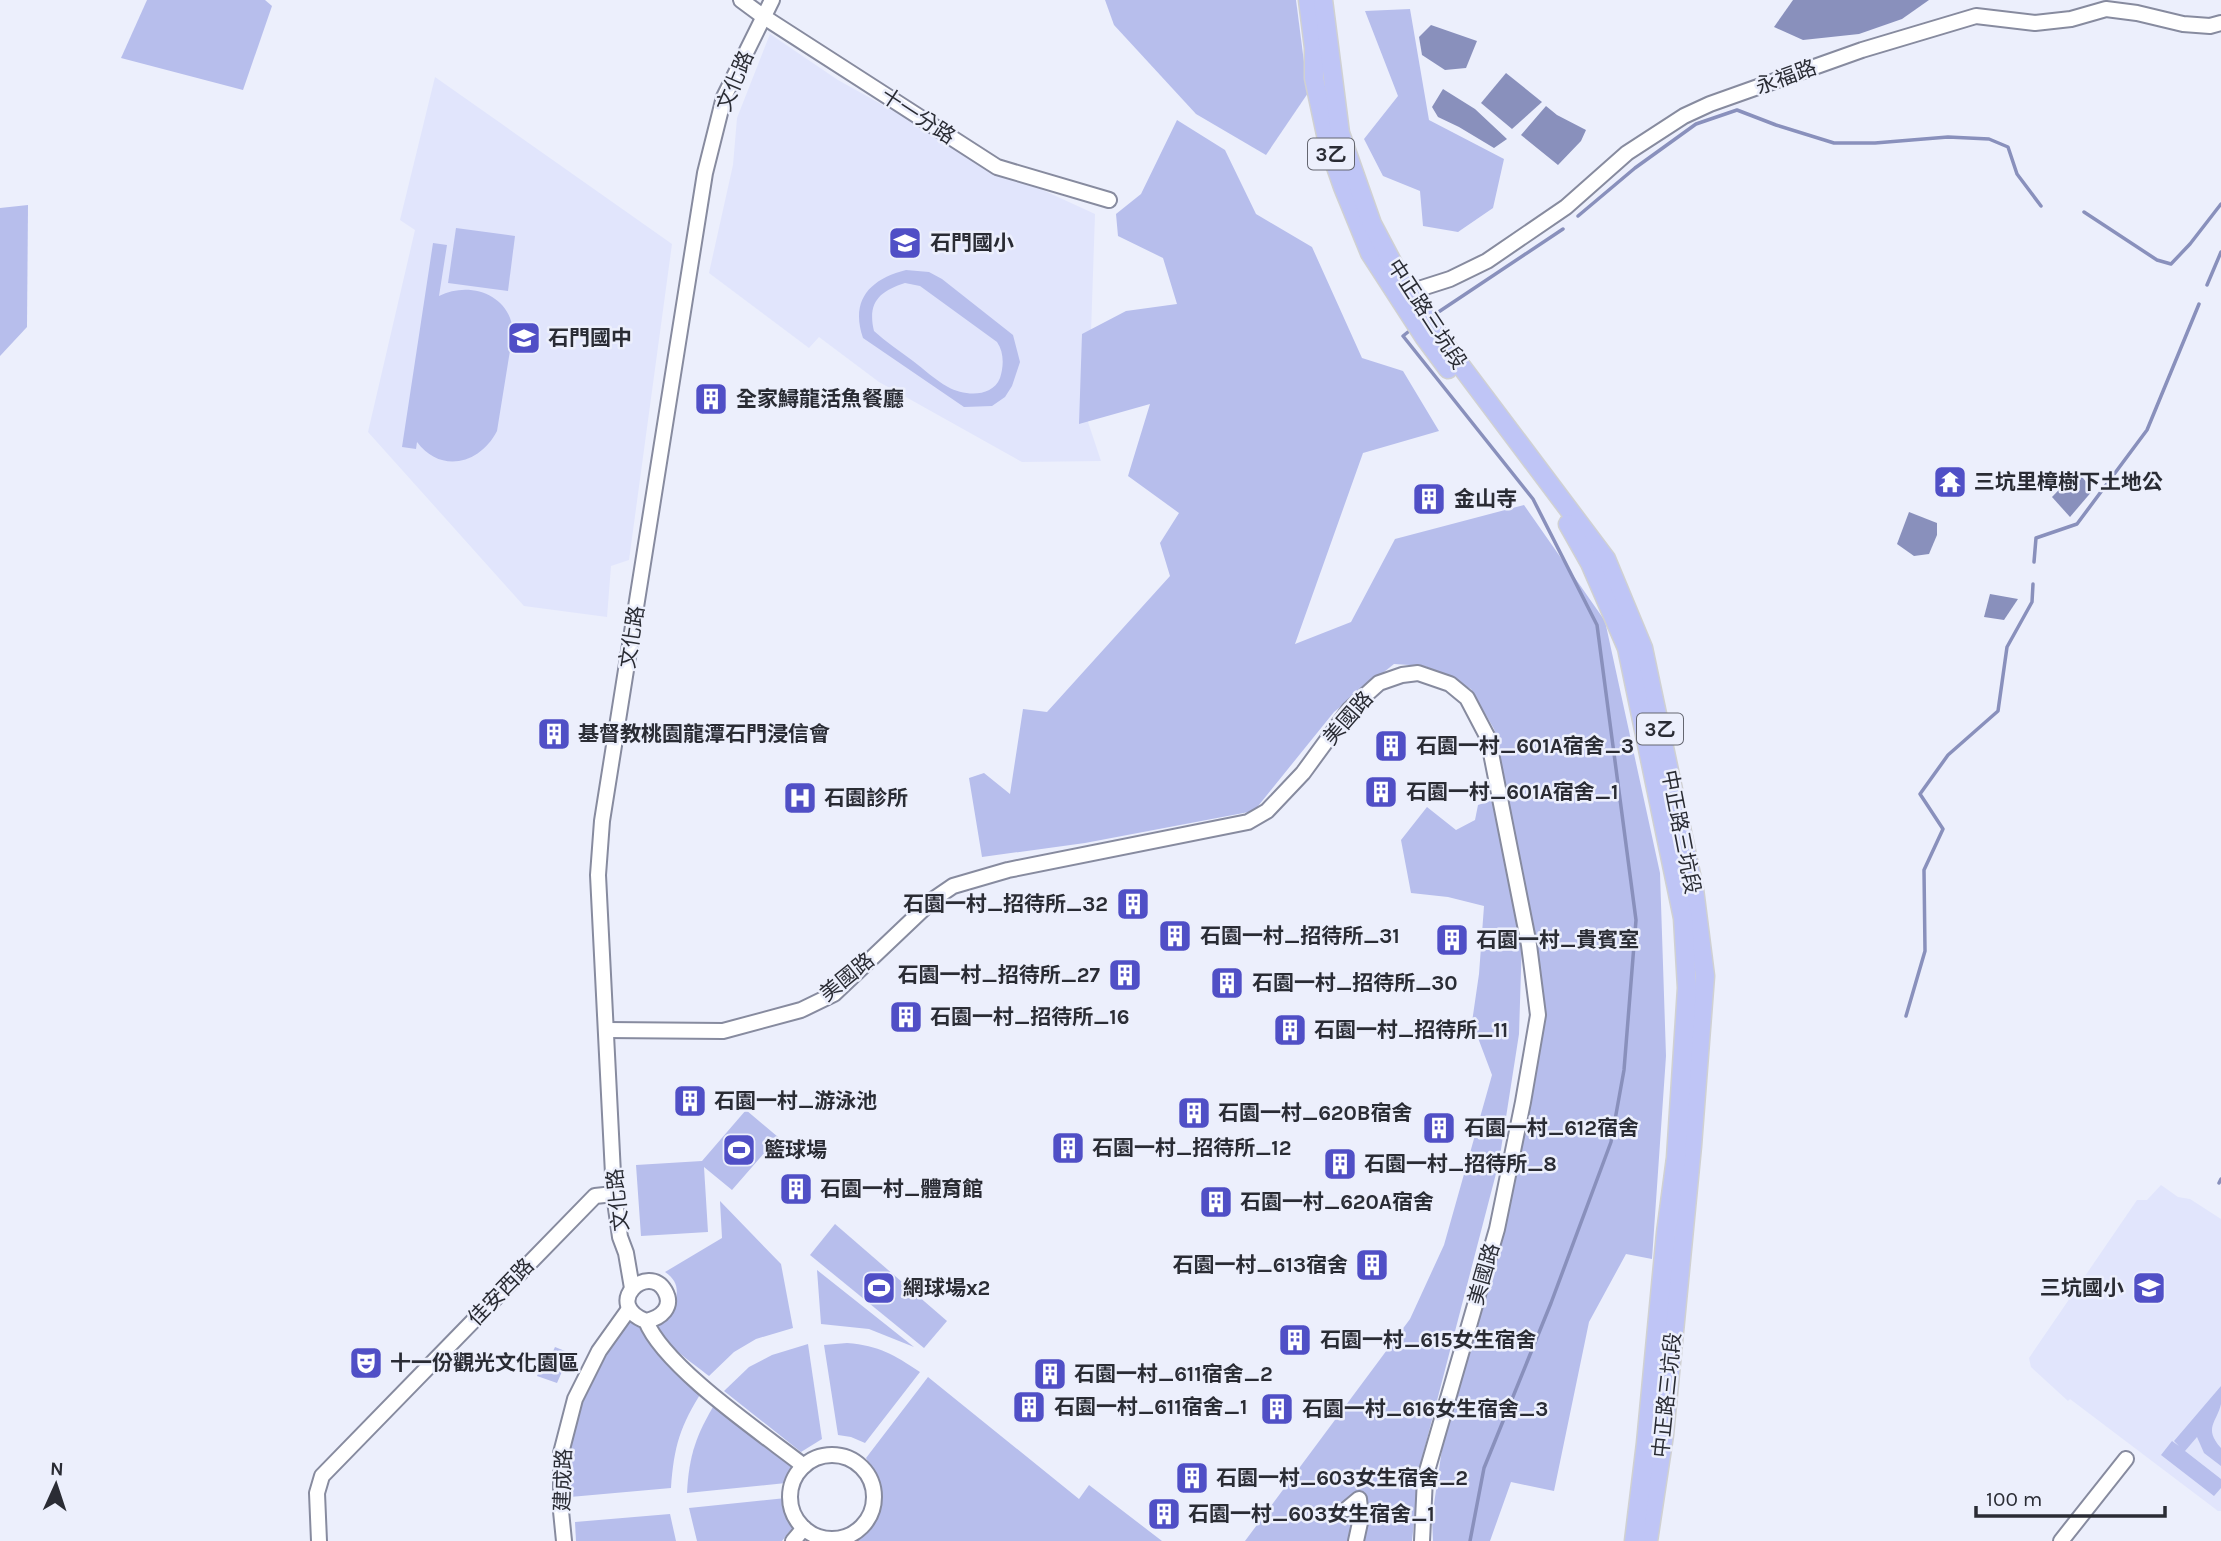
<svg xmlns="http://www.w3.org/2000/svg" width="2221" height="1541" viewBox="0 0 2221 1541" font-family="Karla,'Noto Sans TC',sans-serif">
  <style>
    .built { fill: #e1e5fc }
    .green { fill: #b7beec; fill-rule: evenodd }
    .water { fill: #8990bc }
    .lines { fill: none; stroke-linecap: round; stroke-linejoin: round }
    .stream { stroke: #8990bc; stroke-width: 3.5 }
    .minor-casing { stroke: #878b9f; stroke-width: 18 }
    .major-casing { stroke: #d0d1d2; stroke-width: 21 }
    .minor { stroke: #fff; stroke-width: 14 }
    .major { stroke: #bfc5f6; stroke-width: 18 }
    .labels { text-anchor: middle; stroke-width: 5; stroke-linejoin: round; paint-order: stroke }
    .shield { fill: #eceffc; stroke: #646670; stroke-width: 2 }
    .shield-label { font-size: 19px; font-weight: bold; fill: #2a2c34 }
    .street-label { font-size: 21px; fill: #2a2c34; stroke: #eceffc }
    .poi-label { font-size: 21px; font-weight: bold; fill: #2a2c34; stroke: #eceffc; text-anchor: start }
  </style>
  <rect width="100%" height="100%" fill="#eceffc"/>
  <g class="built">
    <polygon points="770,34 838,80 922,127 960,152 1095,214 1088,422 1101,461 1022,462 879,382 819,337 809,348 709,273 733,165 737,118"/>
    <polygon points="435,77 672,244 629,560 611,566 607,617 524,606 368,432 415,230 400,220"/>
    <polygon points="2161,1185 2178,1197 2190,1199 2221,1219 2221,1511 2218,1511 2070,1399 2068,1401 2031,1367 2029,1358 2137,1200 2147,1200"/>
  </g>
  <g class="green">
    <polygon points="147,0 265,0 272,6 243,90 121,58"/>
    <polygon points="1105,0 1296,0 1308,93 1266,155 1196,114 1114,25"/>
    <polygon points="1410,9 1429,120 1504,159 1493,208 1458,232 1423,226 1420,191 1383,176 1364,139 1398,96 1365,11"/>
    <polygon points="1177,120 1225,150 1256,214 1312,247 1362,358 1403,371 1439,431 1363,453 1295,644 1351,622 1395,539 1524,505 1605,621 1660,873 1666,1056 1652,1259 1626,1254 1589,1322 1554,1491 1511,1482 1490,1541 1433,1541 1432,1518 1445,1428 1528,1105 1536,938 1494,729 1471,689 1425,666 1394,664 1334,712 1254,811 1085,843 982,857 969,778 984,773 1010,794 1023,709 1047,712 1170,576 1160,543 1179,513 1128,476 1150,404 1079,424 1082,334 1126,311 1177,304 1163,258 1118,236 1116,214 1141,194"/>
    <polygon points="28,205 27,327 0,356 0,208"/>
    <polygon points="456,228 515,236 508,291 448,283"/>
    <path d="M433,243L447,245L439,296C470,280 511,295 513,332L497,431C480,464 441,474 417,442L416,449L402,447Z"/>
    <path d="M906,270L929,272L942,279L1013,335L1020,362L1012,386L1005,397L992,406L964,407L863,338C850,300 870,279 906,270ZM905,283L920,286L997,342C1004,352 1004,366 1000,378C992,398 964,396 948,387C935,380 924,369 913,361C900,351 886,342 874,331C867,302 880,291 905,283Z"/>
    <polygon points="1496,799 1522,939 1519,1034 1499,1162 1420,1466 1412,1541 1245,1541 1410,1319 1444,1245 1492,1075 1472,1022 1479,974 1484,906 1448,897 1411,893 1401,840 1427,807 1456,830 1475,820 1478,805"/>
    <polygon points="746,1110 778,1137 732,1190 704,1167 708,1232 641,1236 636,1165 702,1161"/>
    <path d="M720,1201L781,1264L793,1328L756,1339L734,1352L709,1376C694,1364 660,1342 658,1323L669,1319C676,1300 684,1285 665,1272L722,1238Z"/>
    <polygon points="835,1224 947,1321 924,1348 810,1255"/>
    <polygon points="817,1270 914,1347 869,1329 821,1324"/>
    <path d="M634,1315L703,1390C680,1426 674,1446 671,1488L570,1497C570,1480 569,1463 570,1447C575,1398 606,1354 634,1315Z"/>
    <path d="M847,1343C880,1346 893,1354 920,1372L865,1443L851,1437L838,1435L824,1345Z"/>
    <polygon points="808,1344 822,1439 801,1452 724,1391 749,1367 772,1355"/>
    <polygon points="555,1347 570,1353 557,1383 537,1376 546,1357 550,1358"/>
    <path d="M928,1377L1079,1499L1089,1485L1162,1541H846L844,1528C879,1517 885,1488 866,1458Z"/>
    <path d="M2221,1386C2221,1392 2221,1399 2221,1404C2217,1422 2203,1428 2221,1448V1466L2204,1453L2197,1437L2185,1451L2221,1479V1488L2214,1496L2161,1455L2172,1441L2179,1446L2174,1441Z"/>
    <path d="M716,1402L793,1462L786,1483L687,1493C689,1455 696,1435 716,1402Z"/>
    <polygon points="786,1498 791,1514 797,1522 782,1541 697,1541 689,1508"/>
    <polygon points="670,1514 676,1541 576,1541 575,1522"/>
  </g>
  <g class="water">
    <polygon points="1793,0 1929,0 1902,19 1859,34 1803,40 1774,27"/>
    <polygon points="1431,25 1477,41 1466,68 1445,70 1422,55 1419,37"/>
    <polygon points="1506,73 1542,102 1512,129 1481,103"/>
    <polygon points="1443,89 1475,109 1507,139 1494,148 1459,127 1438,117 1432,107"/>
    <polygon points="1546,106 1557,115 1586,130 1581,141 1558,165 1521,135"/>
    <polygon points="2077,471 2093,490 2070,517 2052,497"/>
    <polygon points="1909,512 1937,523 1937,535 1929,554 1914,556 1897,544"/>
    <polygon points="1990,594 2018,599 2004,620 1984,617"/>
  </g>
  <g class="lines">
    <g class="stream">
      <polyline points="2084,212 2157,260 2171,264 2190,244 2221,204"/>
      <polyline points="1578,216 1635,168 1696,124 1737,110 1776,125 1834,143 1875,143 1948,137 1989,139 2008,147 2017,174 2041,206"/>
      <polyline points="2207,285 2221,252"/>
      <polyline points="1437,313 1563,229"/>
      <polyline points="1408,332 1403,336 1533,499 1597,625 1636,920 1624,1070 1611,1142 1551,1303 1484,1468 1470,1541"/>
      <polyline points="2034,562 2036,538 2077,524 2147,430 2199,304"/>
      <polyline points="1906,1016 1925,951 1924,870 1943,829 1920,794 1948,755 1998,711 2007,647 2032,602 2033,584"/>
      <polyline points="2219,1183 2221,1179"/>
    </g>
    <defs>
      <g id="minor">
        <polyline points="741,0 764,17 997,167 1109,200"/>
        <polyline points="1400,295 1450,279 1487,261 1566,207 1627,153 1684,116 1710,104 1862,50 1976,16 2035,23 2071,19 2106,9 2137,13 2183,24 2210,26 2221,23"/>
        <polyline points="607,1030 723,1031 801,1010 834,994 934,899 953,886 1008,870 1248,822 1267,811 1303,773 1349,710 1379,683 1402,675 1418,673 1450,684 1467,698 1488,738 1529,945 1538,1015 1523,1102 1497,1229 1425,1478 1422,1541"/>
        <polyline points="632,1288 626,1253 620,1237 614,1194 598,875 602,821 705,173 724,97 772,0"/>
        <path d="M646,1321C661,1318 674,1307 665,1291C648,1262 602,1304 646,1321C664,1367 763,1434 804,1466"/>
        <circle cx="832" cy="1497" r="42"/>
        <polyline points="1347,1509 1359,1499 1361,1518 1356,1541"/>
        <polyline points="319,1541 317,1493 322,1476 595,1196 614,1194"/>
        <polyline points="564,1541 561,1511 561,1453 575,1399 599,1351 629,1309"/>
        <polyline points="793,1541 804,1528"/>
        <polyline points="2061,1541 2126,1459"/>
      </g>
      <g id="major">
        <polyline points="1308,0 1314,48 1314,78 1328,144 1343,187 1370,253 1425,338 1448,369"/>
        <polyline points="1323,0 1340,133 1372,224 1408,292 1452,354 1606,559 1643,648 1694,889 1705,976 1692,1146 1664,1435 1648,1541"/>
        <polyline points="1568,524 1590,563 1627,648 1683,918 1687,988 1676,1158 1666,1233 1646,1443 1634,1541"/>
      </g>
    </defs>
    <use href="#minor" class="minor-casing"/>
    <use href="#major" class="major-casing"/>
    <use href="#minor" class="minor"/>
    <use href="#major" class="major"/>
  </g>
  <defs>
    <symbol id="school-square" viewBox="-11 -11 22 22"><rect x="-9" y="-9" width="18" height="18" rx="4" fill="#504fc6" stroke="#eceffc"/><path d="M0-5L7-2L0 1L-7-2ZM-4 1L0 2.5L4 1V4Q0 6-4 4Z" fill="#fff"/></symbol>
    <symbol id="building-square" viewBox="-11 -11 22 22"><rect x="-9" y="-9" width="18" height="18" rx="4" fill="#504fc6" stroke="#eceffc"/><path d="M-4-6H4V6H1V3H-1V6H-4ZM-2.5-4.3h1.7v1.8h-1.7ZM.8-4.3h1.7v1.8H.8ZM-2.5-1h1.7V.8h-1.7ZM.8-1h1.7V.8H.8Z" fill="#fff"/></symbol>
    <symbol id="temple-square" viewBox="-11 -11 22 22"><rect x="-9" y="-9" width="18" height="18" rx="4" fill="#504fc6" stroke="#eceffc"/><path d="M0-6L5-2H3V0L6.5 2.5H4V6H1.5V3h-3V6H-4V2.5H-6.5L-3 0V-2H-5Z" fill="#fff"/></symbol>
    <symbol id="hospital-square" viewBox="-11 -11 22 22"><rect x="-9" y="-9" width="18" height="18" rx="4" fill="#504fc6" stroke="#eceffc"/><path d="M-5-5h3v3.5h4V-5h3V5h-3V1.5h-4V5h-3Z" fill="#fff"/></symbol>
    <symbol id="stadium-square" viewBox="-11 -11 22 22"><rect x="-9" y="-9" width="18" height="18" rx="4" fill="#504fc6" stroke="#eceffc"/><path d="M0-5a6.5 5 0 1 0 0 10a6.5 5 0 1 0 0-10ZM-3.5-1.8h7v3.6h-7Z" fill="#fff"/></symbol>
    <symbol id="theatre-square" viewBox="-11 -11 22 22"><rect x="-9" y="-9" width="18" height="18" rx="4" fill="#504fc6" stroke="#eceffc"/><path d="M-5-5.5Q0-4 5-5.5V0Q5 5 0 6Q-5 5-5 0ZM-3.3-2.5H-1v1.5H-3.3ZM1-2.5H3.3v1.5H1ZM-2.8 1Q0 5.5 2.8 1Z" fill="#fff"/></symbol>
  </defs>
  <g fill-rule="evenodd">
    <use href="#school-square" x="886" y="224" width="38" height="38"/>
    <use href="#school-square" x="505" y="319" width="38" height="38"/>
    <use href="#building-square" x="692" y="380" width="38" height="38"/>
    <use href="#temple-square" x="1931" y="463" width="38" height="38"/>
    <use href="#building-square" x="1410" y="480" width="38" height="38"/>
    <use href="#building-square" x="535" y="715" width="38" height="38"/>
    <use href="#building-square" x="1372" y="727" width="38" height="38"/>
    <use href="#building-square" x="1362" y="773" width="38" height="38"/>
    <use href="#hospital-square" x="781" y="779" width="38" height="38"/>
    <use href="#building-square" x="1114" y="885" width="38" height="38"/>
    <use href="#building-square" x="1156" y="917" width="38" height="38"/>
    <use href="#building-square" x="1433" y="921" width="38" height="38"/>
    <use href="#building-square" x="1106" y="956" width="38" height="38"/>
    <use href="#building-square" x="1208" y="964" width="38" height="38"/>
    <use href="#building-square" x="887" y="998" width="38" height="38"/>
    <use href="#building-square" x="1271" y="1011" width="38" height="38"/>
    <use href="#building-square" x="671" y="1082" width="38" height="38"/>
    <use href="#building-square" x="1175" y="1094" width="38" height="38"/>
    <use href="#building-square" x="1420" y="1109" width="38" height="38"/>
    <use href="#building-square" x="1049" y="1129" width="38" height="38"/>
    <use href="#stadium-square" x="720" y="1131" width="38" height="38"/>
    <use href="#building-square" x="1321" y="1145" width="38" height="38"/>
    <use href="#building-square" x="777" y="1170" width="38" height="38"/>
    <use href="#building-square" x="1197" y="1183" width="38" height="38"/>
    <use href="#building-square" x="1353" y="1246" width="38" height="38"/>
    <use href="#stadium-square" x="860" y="1269" width="38" height="38"/>
    <use href="#school-square" x="2130" y="1269" width="38" height="38"/>
    <use href="#building-square" x="1276" y="1321" width="38" height="38"/>
    <use href="#theatre-square" x="347" y="1344" width="38" height="38"/>
    <use href="#building-square" x="1031" y="1355" width="38" height="38"/>
    <use href="#building-square" x="1010" y="1388" width="38" height="38"/>
    <use href="#building-square" x="1258" y="1390" width="38" height="38"/>
    <use href="#building-square" x="1173" y="1459" width="38" height="38"/>
    <use href="#building-square" x="1145" y="1495" width="38" height="38"/>
  </g>
  <g class="labels">
    <g class="shield">
      <rect x="1308" y="138.5" width="46" height="31" rx="5"/>
      <rect x="1637" y="713.5" width="46" height="31" rx="5"/>
    </g>
    <g class="shield-label">
      <text x="1331" y="161">3乙</text>
      <text x="1660" y="736">3乙</text>
    </g>
    <g class="street-label">
      <text transform="translate(1786 77) rotate(-20)" y="7">永福路</text>
      <text transform="translate(735 81) rotate(-67)" y="7">文化路</text>
      <text transform="translate(918 116) rotate(33)" y="7">十一分路</text>
      <text transform="translate(1427 314) rotate(57)" y="7">中正路三坑段</text>
      <text transform="translate(632 637) rotate(-81)" y="7">文化路</text>
      <text transform="translate(1348 718) rotate(-49)" y="7">美國路</text>
      <text transform="translate(1681 832) rotate(79)" y="7">中正路三坑段</text>
      <text transform="translate(847 977) rotate(-39)" y="7">美國路</text>
      <text transform="translate(618 1200) rotate(-96)" y="7">文化路</text>
      <text transform="translate(1484 1274) rotate(-74)" y="7">美國路</text>
      <text transform="translate(501 1292) rotate(-46)" y="7">佳安西路</text>
      <text transform="translate(1667 1395) rotate(-84)" y="7">中正路三坑段</text>
      <text transform="translate(563 1480) rotate(-88)" y="7">建成路</text>
    </g>
    <g class="poi-label">
      <text x="930" y="250">石門國小</text>
      <text x="548" y="345">石門國中</text>
      <text x="736" y="406">全家鱘龍活魚餐廳</text>
      <text x="1974" y="489">三坑里樟樹下土地公</text>
      <text x="1454" y="506">金山寺</text>
      <text x="578" y="741">基督教桃園龍潭石門浸信會</text>
      <text x="1416" y="753">石園一村_601A宿舍_3</text>
      <text x="1406" y="799">石園一村_601A宿舍_1</text>
      <text x="824" y="805">石園診所</text>
      <text x="1108" y="911" text-anchor="end">石園一村_招待所_32</text>
      <text x="1200" y="943">石園一村_招待所_31</text>
      <text x="1476" y="947">石園一村_貴賓室</text>
      <text x="1100" y="982" text-anchor="end">石園一村_招待所_27</text>
      <text x="1252" y="990">石園一村_招待所_30</text>
      <text x="930" y="1024">石園一村_招待所_16</text>
      <text x="1314" y="1037">石園一村_招待所_11</text>
      <text x="714" y="1108">石園一村_游泳池</text>
      <text x="1218" y="1120">石園一村_620B宿舍</text>
      <text x="1464" y="1135">石園一村_612宿舍</text>
      <text x="1092" y="1155">石園一村_招待所_12</text>
      <text x="764" y="1157">籃球場</text>
      <text x="1364" y="1171">石園一村_招待所_8</text>
      <text x="820" y="1196">石園一村_體育館</text>
      <text x="1240" y="1209">石園一村_620A宿舍</text>
      <text x="1348" y="1272" text-anchor="end">石園一村_613宿舍</text>
      <text x="903" y="1295">網球場x2</text>
      <text x="2124" y="1295" text-anchor="end">三坑國小</text>
      <text x="1320" y="1347">石園一村_615女生宿舍</text>
      <text x="390" y="1370">十一份觀光文化園區</text>
      <text x="1074" y="1381">石園一村_611宿舍_2</text>
      <text x="1054" y="1414">石園一村_611宿舍_1</text>
      <text x="1302" y="1416">石園一村_616女生宿舍_3</text>
      <text x="1216" y="1485">石園一村_603女生宿舍_2</text>
      <text x="1188" y="1521">石園一村_603女生宿舍_1</text>
    </g>
  </g>
  <g transform="translate(56 1485) rotate(3)" stroke="#eceffc" stroke-width="5" paint-order="stroke">
  <path d="M0-5L12 26L0 18L-12 26Z" fill="#2a2c34"/>
  <text y="-10" font-size="19" font-weight="bold" text-anchor="middle" fill="#2a2c34">N</text>
  </g>
  <path d="M1976 1506v10h189v-10" fill="none" stroke="#2a2c34" stroke-width="3.5"/>
  <text x="1986" y="1506" font-size="21" fill="#2a2c34" stroke="#eceffc" stroke-width="5" paint-order="stroke">100 m</text>
</svg>
